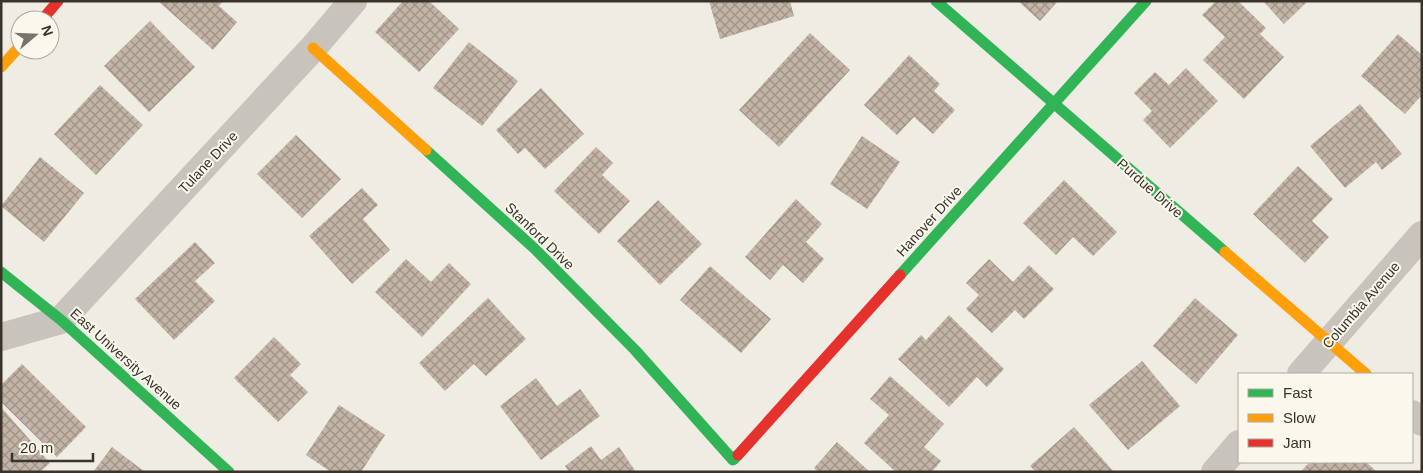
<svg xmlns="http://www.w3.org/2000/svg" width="1423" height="473" viewBox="0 0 1423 473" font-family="Helvetica,sans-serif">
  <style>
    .building { fill: url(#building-cross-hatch) }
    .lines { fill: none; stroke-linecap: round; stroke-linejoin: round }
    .street { stroke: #c8c4bd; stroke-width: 28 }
    .fast { stroke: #30b455; stroke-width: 11 }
    .slow { stroke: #ff9f0a; stroke-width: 11 }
    .jam { stroke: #e5322d; stroke-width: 11 }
    .labels { text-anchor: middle; stroke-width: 4; stroke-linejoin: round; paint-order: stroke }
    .street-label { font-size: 14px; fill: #3a332a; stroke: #faf7ec }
  </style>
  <defs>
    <pattern id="building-cross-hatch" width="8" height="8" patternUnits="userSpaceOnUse" patternTransform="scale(1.25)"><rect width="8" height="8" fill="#c2b4a6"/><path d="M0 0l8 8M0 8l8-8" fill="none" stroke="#9f9387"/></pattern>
  </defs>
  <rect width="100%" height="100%" fill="#efece4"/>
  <g class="building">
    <polygon points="158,1 223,1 219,6 237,22 213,50"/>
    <polygon points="403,1 429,1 459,29 419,72 375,32"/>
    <polygon points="709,1 790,1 794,16 720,39"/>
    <polygon points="1018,1 1058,1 1040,21"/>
    <polygon points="1216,1 1238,1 1266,28 1260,34 1284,57 1244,99 1203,60 1225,37 1202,15"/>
    <polygon points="1263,1 1308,1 1284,24"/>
    <polygon points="150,21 195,67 149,112 104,66"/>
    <polygon points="810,33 850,70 779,147 739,110"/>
    <polygon points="1398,34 1422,55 1422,98 1420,97 1405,114 1361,76"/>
    <polygon points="469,42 518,81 482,126 433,88"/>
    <polygon points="909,55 940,84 934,91 955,110 933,134 914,117 897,135 864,105"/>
    <polygon points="1186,68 1218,101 1170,148 1143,120 1152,111 1134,93 1155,72 1169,85"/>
    <polygon points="100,85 143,125 96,175 54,134"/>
    <polygon points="541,88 584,134 545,169 525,148 518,154 496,130"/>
    <polygon points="1360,104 1402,154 1382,170 1376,162 1345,188 1310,146"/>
    <polygon points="296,135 341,179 302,218 257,174"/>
    <polygon points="862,136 900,162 867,209 830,184"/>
    <polygon points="596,147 613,163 602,175 630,201 599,234 554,191"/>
    <polygon points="40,157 84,193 44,242 1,206"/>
    <polygon points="1298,166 1333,199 1312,221 1329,237 1305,263 1253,214"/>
    <polygon points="1064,180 1117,232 1093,256 1073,237 1056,255 1023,223"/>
    <polygon points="362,188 378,205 363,219 390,250 352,284 309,236"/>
    <polygon points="796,199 822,224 806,242 824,259 803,283 783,265 770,280 745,257"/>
    <polygon points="658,200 702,244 660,285 617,241"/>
    <polygon points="195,242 215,263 195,281 215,301 174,340 135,299"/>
    <polygon points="406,259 431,282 449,263 471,284 422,337 375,292"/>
    <polygon points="989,259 1013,282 1029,265 1054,289 1024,319 1015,310 992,333 966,309 979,295 966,283"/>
    <polygon points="710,266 771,319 741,353 680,300"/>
    <polygon points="488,298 526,339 486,376 474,364 445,391 419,363"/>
    <polygon points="1195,298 1238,335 1196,384 1153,346"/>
    <polygon points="949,315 1004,369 987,387 977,377 949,407 898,359 921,335 926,340"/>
    <polygon points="274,337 301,364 290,375 308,392 278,422 234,378"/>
    <polygon points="1142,361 1180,406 1128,450 1089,405"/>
    <polygon points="22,364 86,427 57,457 1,402 1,385"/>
    <polygon points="890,376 944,424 924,447 941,461 932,472 896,472 864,443 889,415 870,399"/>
    <polygon points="536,378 557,406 580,389 600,416 541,460 500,406"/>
    <polygon points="339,405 385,435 361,472 331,472 306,455"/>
    <polygon points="1,407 50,463 40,472 1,472"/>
    <polygon points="1074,427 1114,472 1036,472 1030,466"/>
    <polygon points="837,442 870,472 818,472 814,468"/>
    <polygon points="591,446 601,460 619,447 636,472 569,472 565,466"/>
    <polygon points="112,447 145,472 93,472"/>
    <polygon points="1310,462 1366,462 1377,472 1300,472"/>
  </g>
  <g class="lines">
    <g class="street">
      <polyline points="1,337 61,320 313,48 353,1"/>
      <polyline points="1301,374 1422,235"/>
      <polyline points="1412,414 1422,422"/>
      <polyline points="1215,472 1239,444"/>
    </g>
    <g class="fast">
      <polyline points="936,1 1225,252"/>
      <polyline points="426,150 535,249 635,350 733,460 738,455"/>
      <polyline points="1,272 61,320 229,472"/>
      <polyline points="900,275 1146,1"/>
    </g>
    <g class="slow">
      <polyline points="313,48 426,150"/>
      <polyline points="1,67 20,46"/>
      <polyline points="1225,252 1366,374"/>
    </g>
    <g class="jam">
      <polyline points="42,20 58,1"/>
      <polyline points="738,455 900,275"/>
    </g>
  </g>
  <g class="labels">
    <g class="street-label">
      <text transform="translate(208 162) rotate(-47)" y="5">Tulane Drive</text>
      <text transform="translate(1150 188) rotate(41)" y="5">Purdue Drive</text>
      <text transform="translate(929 221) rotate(-48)" y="5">Hanover Drive</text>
      <text transform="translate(540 236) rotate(44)" y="5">Stanford Drive</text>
      <text transform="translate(1361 305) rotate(-49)" y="5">Columbia Avenue</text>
      <text transform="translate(126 359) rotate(42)" y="5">East University Avenue</text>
    </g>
  </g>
  <rect width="1423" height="473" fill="none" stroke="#3a332a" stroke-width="5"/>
  <rect x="1238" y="373" width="175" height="90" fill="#faf7ec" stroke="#ada99e"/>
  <rect x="1248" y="389" width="25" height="8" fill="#30b455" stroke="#ada99e"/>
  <text x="1283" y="398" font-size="15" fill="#3a332a">Fast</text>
  <rect x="1248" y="414" width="25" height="8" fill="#ff9f0a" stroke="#ada99e"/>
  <text x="1283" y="423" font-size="15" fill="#3a332a">Slow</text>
  <rect x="1248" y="439" width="25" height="8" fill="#e5322d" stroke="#ada99e"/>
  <text x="1283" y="448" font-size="15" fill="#3a332a">Jam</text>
  <g transform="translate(35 35) rotate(71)"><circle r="24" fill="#faf7ec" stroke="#ada99e"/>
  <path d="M0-4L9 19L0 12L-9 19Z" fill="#79746b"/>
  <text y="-8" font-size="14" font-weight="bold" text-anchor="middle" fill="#3a332a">N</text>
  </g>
  <path d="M12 453v8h81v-8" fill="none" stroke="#3a332a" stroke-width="2.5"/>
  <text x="20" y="453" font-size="15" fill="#3a332a" stroke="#faf7ec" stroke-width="4" paint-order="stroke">20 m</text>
</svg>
